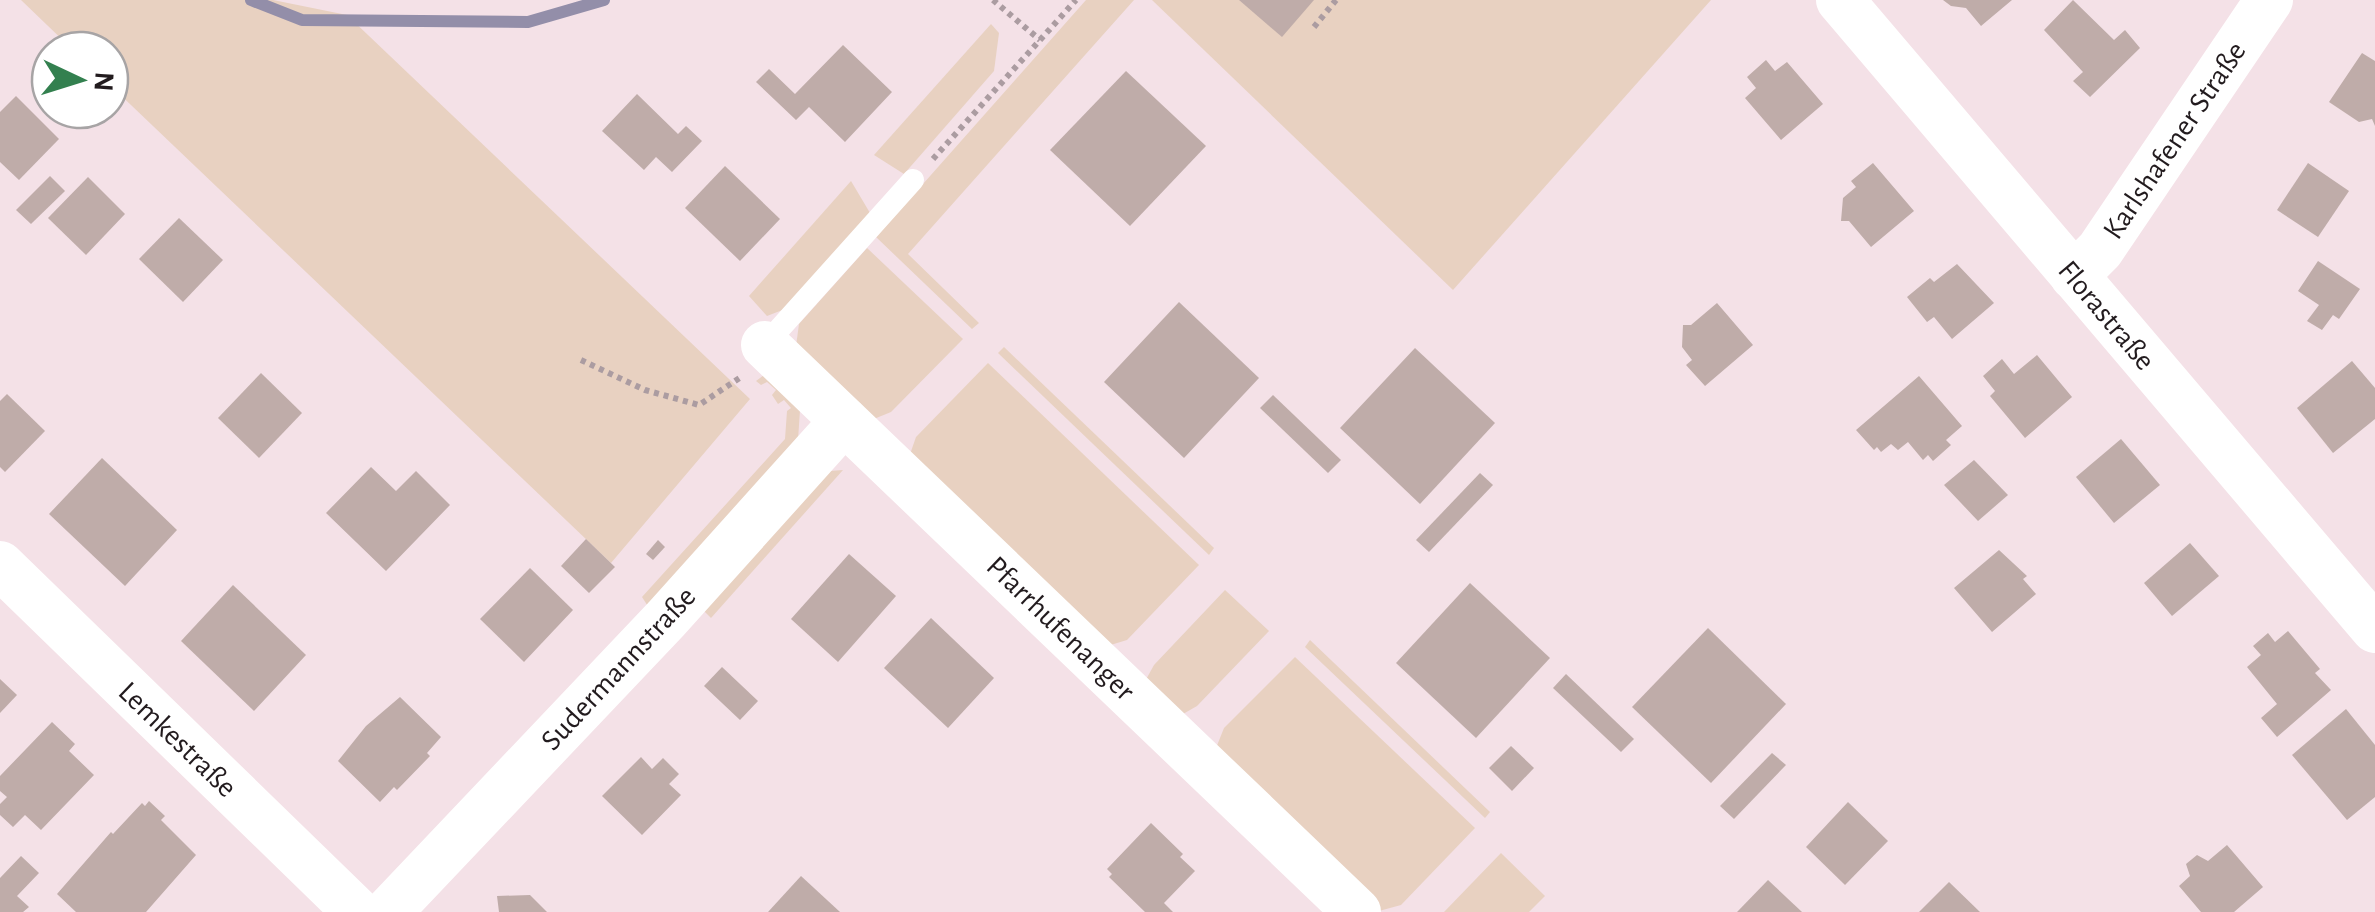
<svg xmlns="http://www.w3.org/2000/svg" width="2375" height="912" viewBox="0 0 2375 912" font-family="'Alegreya Sans',sans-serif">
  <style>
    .green { fill: #e8d1c1 }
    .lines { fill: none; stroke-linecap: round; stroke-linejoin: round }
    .stream { stroke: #938ea9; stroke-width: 12 }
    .building { fill: #bfaca9 }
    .path { stroke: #ab9ca1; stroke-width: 6; stroke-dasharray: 5 5; stroke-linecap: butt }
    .lane { stroke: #fff; stroke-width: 22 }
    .street { stroke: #fff; stroke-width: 48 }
    .labels { text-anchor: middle; stroke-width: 8; stroke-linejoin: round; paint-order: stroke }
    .street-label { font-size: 30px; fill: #221b1e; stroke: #fff }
  </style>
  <rect width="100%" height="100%" fill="#f4e1e7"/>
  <g class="green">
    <polygon points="21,0 273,0 347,15 750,399 611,563 110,85 110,50 73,50"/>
    <polygon points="1086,0 1134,0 908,254 979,323 972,329 876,237"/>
    <polygon points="1152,0 1711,0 1453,290"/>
    <polygon points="991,24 999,33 994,71 904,174 874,155"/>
    <polygon points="851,181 870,213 785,309 767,316 749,296"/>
    <polygon points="867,248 963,339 891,412 869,421 796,346 799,324"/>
    <polygon points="1004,347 1214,548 1209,555 998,353"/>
    <polygon points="988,363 1199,565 1127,640 1104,647 908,460 916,437"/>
    <polygon points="764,375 800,410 798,440 651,611 642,597 785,439 787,411 791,408 784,400 778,404 772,395 776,390 767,382 761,385 756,381"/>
    <polygon points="843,470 711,618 702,609 830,471"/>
    <polygon points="1225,590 1269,631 1197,706 1176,718 1143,685 1154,665"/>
    <polygon points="1310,640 1490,812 1485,818 1305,647"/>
    <polygon points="1295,657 1475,828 1401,905 1379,911 1214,753 1224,728"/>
    <polygon points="1501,853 1545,896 1529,912 1444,912"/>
  </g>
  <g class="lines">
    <polyline class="stream" points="251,0 302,20 528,22 604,0"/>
  </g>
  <g class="building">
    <polygon points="1239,0 1314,0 1282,37"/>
    <polygon points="1943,0 2012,0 1981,26 1966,8 1951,6"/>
    <polygon points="2073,0 2114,40 2125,30 2140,48 2090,97 2073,81 2083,72 2044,30"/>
    <polygon points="843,45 892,92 845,142 809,107 796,120 756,82 769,69 795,94"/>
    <polygon points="2362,53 2375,61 2375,126 2372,119 2359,122 2329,102"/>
    <polygon points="1766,60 1775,71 1787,62 1823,104 1781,140 1745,98 1756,88 1747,77"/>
    <polygon points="1126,71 1206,146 1130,226 1050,150"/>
    <polygon points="637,94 678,134 686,126 702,141 672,172 656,157 644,170 602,131"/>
    <polygon points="16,96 59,139 19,180 0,162 0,112"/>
    <polygon points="1873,163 1914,211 1871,247 1849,221 1841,221 1843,198 1856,187 1851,181"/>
    <polygon points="2308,163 2349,191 2318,237 2277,210"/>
    <polygon points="725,166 780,219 740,261 685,208"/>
    <polygon points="50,176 65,191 31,224 16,210"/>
    <polygon points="88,177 125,214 86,255 48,218"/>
    <polygon points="179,218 223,260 183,302 139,259"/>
    <polygon points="2318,261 2360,289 2339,319 2333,315 2322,330 2307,321 2319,305 2298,291"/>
    <polygon points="1957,264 1994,303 1952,339 1934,317 1927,322 1907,297 1930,278 1934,282"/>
    <polygon points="1179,302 1259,378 1184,458 1104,382"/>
    <polygon points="1717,303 1753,345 1705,386 1686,365 1692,360 1682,347 1683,325 1691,325"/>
    <polygon points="1415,348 1495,423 1420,504 1340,428"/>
    <polygon points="2037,355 2072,397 2025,438 1990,396 1995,391 1983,376 2002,359 2014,374"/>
    <polygon points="2352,361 2375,388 2375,419 2333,453 2297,408"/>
    <polygon points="261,373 302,413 259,458 218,418"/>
    <polygon points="1919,376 1962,426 1946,440 1951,445 1933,461 1928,455 1923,460 1908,442 1898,450 1891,444 1881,452 1877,447 1874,450 1856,430"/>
    <polygon points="7,394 45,431 5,472 0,467 0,401"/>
    <polygon points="1273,395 1341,460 1328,473 1260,408"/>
    <polygon points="2121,439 2160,485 2114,523 2076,477"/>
    <polygon points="102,458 177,530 125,586 49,514"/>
    <polygon points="1974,460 2008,495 1978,521 1944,485"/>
    <polygon points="371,467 396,491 416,471 450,505 386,571 326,513"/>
    <polygon points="1480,473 1493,485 1429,552 1416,540"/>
    <polygon points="586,539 615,567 589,593 561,566"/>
    <polygon points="658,540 665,547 653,560 646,554"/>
    <polygon points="2190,543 2219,576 2172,616 2144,583"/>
    <polygon points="1999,550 2027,576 2023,579 2036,594 1992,632 1954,588"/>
    <polygon points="849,554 896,596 838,662 791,619"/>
    <polygon points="530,568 573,610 524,662 480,619"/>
    <polygon points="1470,583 1550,658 1476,738 1396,663"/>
    <polygon points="233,585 306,655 254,711 181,641"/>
    <polygon points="931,618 994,678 948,728 884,668"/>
    <polygon points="1708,628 1786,704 1711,783 1632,707"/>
    <polygon points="2288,631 2320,669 2315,673 2331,690 2277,737 2261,718 2277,704 2247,667 2261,655 2253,646 2268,633 2275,642"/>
    <polygon points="722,667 758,701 740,720 704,686"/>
    <polygon points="1566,674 1634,739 1621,752 1553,688"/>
    <polygon points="0,679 17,695 0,713"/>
    <polygon points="400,697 441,737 427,753 430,756 397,790 394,787 380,802 338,761 366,726"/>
    <polygon points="2346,709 2375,745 2375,797 2347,820 2292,755"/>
    <polygon points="52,722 75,744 69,751 94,775 41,830 25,815 13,827 0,815 0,804 7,797 0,791 0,776"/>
    <polygon points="1511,746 1534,768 1512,791 1489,768"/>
    <polygon points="1772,753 1786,765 1734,819 1720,806"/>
    <polygon points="641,757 652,769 663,758 679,774 669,784 681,795 642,835 602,796"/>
    <polygon points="149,801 165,816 161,820 196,855 146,912 76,912 57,894 111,832 113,834 142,803 145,806"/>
    <polygon points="1848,802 1888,841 1845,885 1806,847"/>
    <polygon points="1151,823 1183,854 1180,857 1195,871 1164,903 1173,912 1145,912 1109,877 1112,874 1107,869"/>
    <polygon points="2227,845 2263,887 2234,912 2201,912 2179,886 2190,876 2186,864 2197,855 2208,861"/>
    <polygon points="21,856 39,873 17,896 29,907 23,912 0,912 0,878"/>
    <polygon points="801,876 840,912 768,912"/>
    <polygon points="1768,880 1802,912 1737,912"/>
    <polygon points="1949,882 1980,912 1919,912"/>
    <polygon points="530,895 547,912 499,912 497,896"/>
  </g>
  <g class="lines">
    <g class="path">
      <polyline points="993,0 1040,40"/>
      <polyline points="1314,27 1336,0"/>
      <polyline points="933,159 1076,0"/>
      <polyline points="581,360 645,390 699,405 741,377"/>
    </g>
    <polyline class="lane" points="765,345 913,180"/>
    <g class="street">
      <polyline points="1840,0 2375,629"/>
      <polyline points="2074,276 2100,250 2269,0"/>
      <polyline points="765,345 1357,912"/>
      <polyline points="0,565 357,912"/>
      <polyline points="388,912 666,619 844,421"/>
    </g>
  </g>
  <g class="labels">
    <g class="street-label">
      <text transform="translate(2174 140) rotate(-56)" y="10">Karlshafener Straße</text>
      <text transform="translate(2107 315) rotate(50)" y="10">Florastraße</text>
      <text transform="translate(1061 628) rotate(44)" y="10">Pfarrhufenanger</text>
      <text transform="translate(618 668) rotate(-47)" y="10">Sudermannstraße</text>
      <text transform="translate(178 739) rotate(44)" y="10">Lemkestraße</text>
    </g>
  </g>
  <g transform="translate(80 80) rotate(94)"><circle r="48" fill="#ffffff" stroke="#a7a4a5" stroke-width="2.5"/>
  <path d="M0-8L18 38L0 25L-18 38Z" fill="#33804f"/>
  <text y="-15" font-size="28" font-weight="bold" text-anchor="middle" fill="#221b1e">N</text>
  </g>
</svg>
